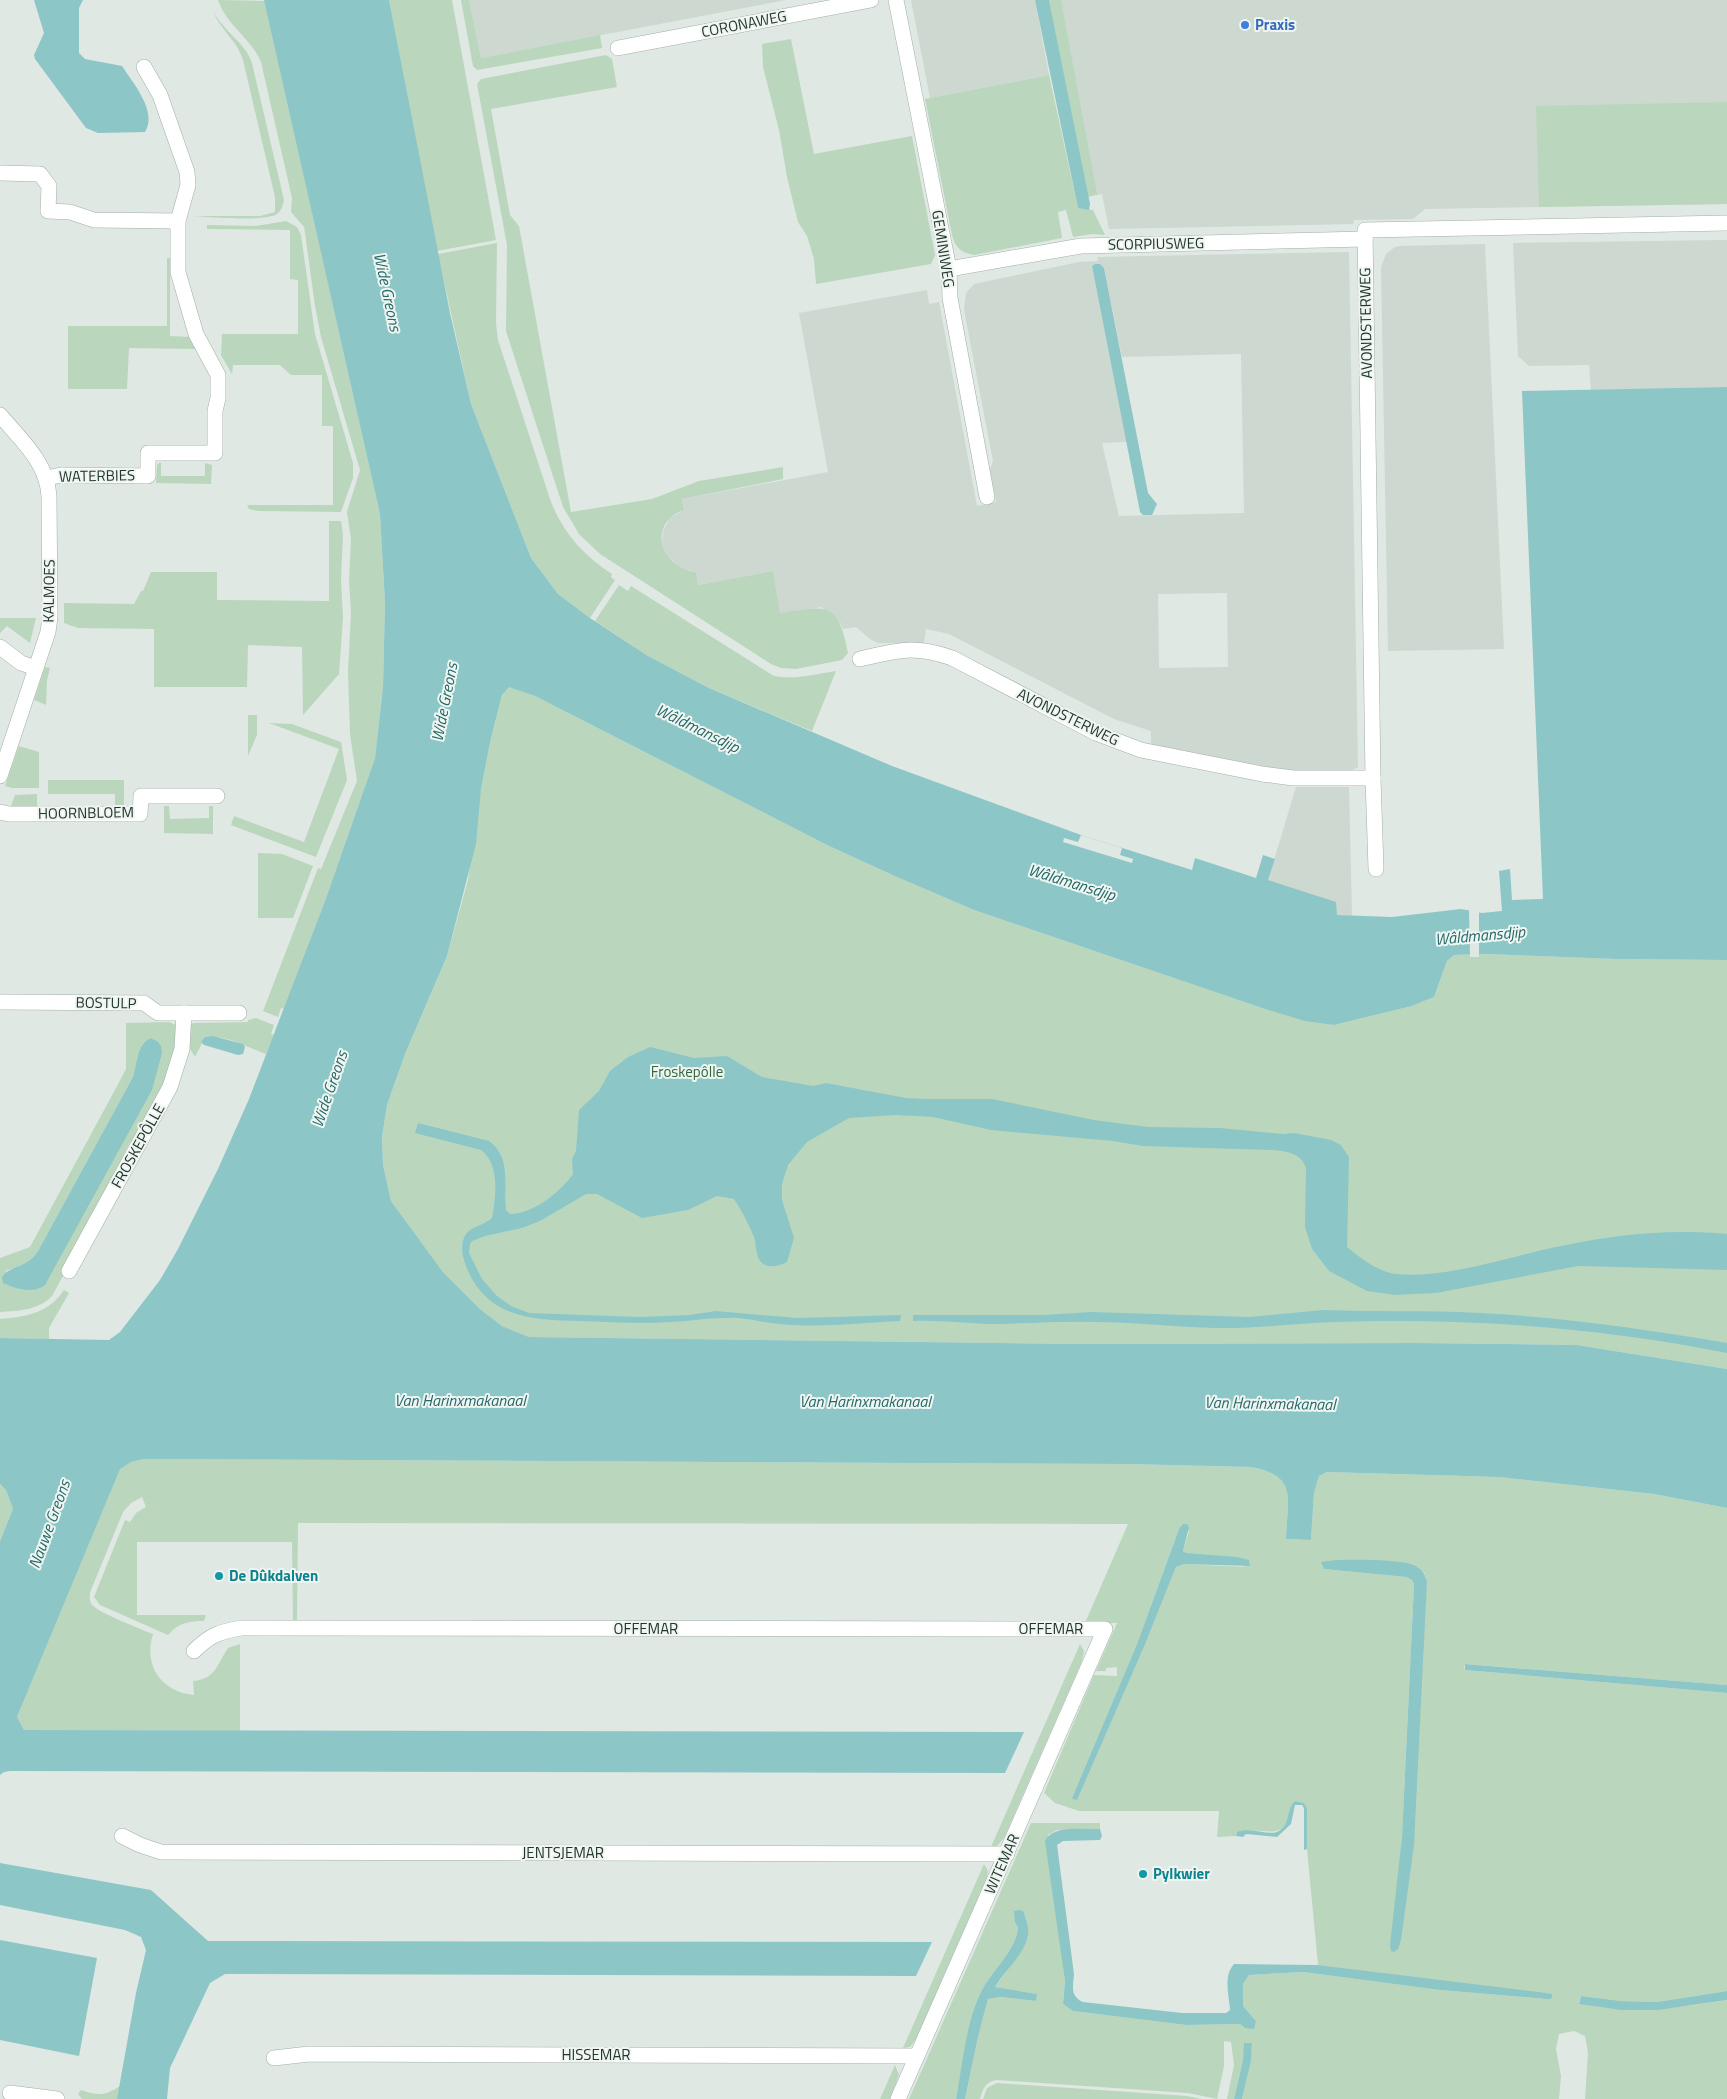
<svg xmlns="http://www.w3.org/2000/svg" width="1727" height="2099" viewBox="0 0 1727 2099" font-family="'Titillium Web',sans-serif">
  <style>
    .built { fill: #cdd8d1; fill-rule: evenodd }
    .green { fill: #bad7be; fill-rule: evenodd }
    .water { fill: #8dc6c7 }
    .pier { fill: #dfe8e3 }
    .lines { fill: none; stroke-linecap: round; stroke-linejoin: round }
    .minor-casing { stroke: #a3afa9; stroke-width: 16 }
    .minor { stroke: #fff; stroke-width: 15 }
    .shop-dot { fill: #3f7fe0; stroke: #eff5f1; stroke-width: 2 }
    .culture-dot { fill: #0f9aa8; stroke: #eff5f1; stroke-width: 2 }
    .labels { text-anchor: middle; stroke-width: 4; stroke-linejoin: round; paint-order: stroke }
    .street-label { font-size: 15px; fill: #22362e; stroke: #eff5f1 }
    .shop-label { font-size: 15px; font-weight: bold; fill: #366cbe; stroke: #eff5f1; text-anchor: start }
    .park-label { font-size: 15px; fill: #32673f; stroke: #eff5f1 }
    .culture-label { font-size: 15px; font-weight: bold; fill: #0d838f; stroke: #eff5f1; text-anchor: start }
    .water-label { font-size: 16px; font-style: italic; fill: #256869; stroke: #eff5f1 }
  </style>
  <rect width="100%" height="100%" fill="#dfe8e3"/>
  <g class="built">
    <polygon points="469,0 786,0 481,58"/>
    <polygon points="911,0 1035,0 1049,75 930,98"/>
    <polygon points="1049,0 1727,0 1727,204 1425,209 1413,219 1354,220 1353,224 1109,229 1102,194 1088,197"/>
    <polygon points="1727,240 1727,387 1591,390 1589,365 1529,366 1518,356 1513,243"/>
    <polygon points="1485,244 1504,649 1388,651 1381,267 1386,254 1395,247 1400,246"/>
    <path d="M1349,252L1358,767L1355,769L1349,771H1290L1151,745V731L1114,719L949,634L926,629L924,643H878L870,639L856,627L843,629L840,622L821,607L780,614L773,571L698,585L695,572L680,568L666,555L662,543L663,531L670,518L684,510L682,499L828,472L799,313L927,290L929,304L939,302L977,506L996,502L990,470L993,461L964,310L966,293L974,284L1079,262L1098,261L1097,257ZM1095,264H1100L1104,268L1122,357L1241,354L1244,513L1119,516L1102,443L1127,442L1092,266ZM1227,593L1228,667L1159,668L1158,594Z"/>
    <polygon points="1296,787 1349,787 1352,916 1336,915 1268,880"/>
  </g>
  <g class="green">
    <path d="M218,0L265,1L380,514L385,603L383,687L375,758L325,901L284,1009L281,1008L278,1017L263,1011L318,868L321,869L357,781L350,734L348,672L351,612L349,581L351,539L347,512L360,470L321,337L315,306L305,233L304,227L291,212L292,198L261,62C251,38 227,26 218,0Z"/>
    <polygon points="389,0 452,0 496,240 437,251"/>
    <polygon points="461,0 469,0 481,58 600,35 602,48 477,70 473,66"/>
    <polygon points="1049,0 1061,0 1097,194 1088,197"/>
    <path d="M213,11C223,31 245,42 252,63L284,200C283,206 281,211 277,214C264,222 208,217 191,216H260L275,212V197L243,60C237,40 220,30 213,11Z"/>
    <polygon points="791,39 814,154 912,136 935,255 931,264 816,284 814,259 807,236 798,222 787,177 779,130 763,67 762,44"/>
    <path d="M606,55L612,59L617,87L491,109L510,215L519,226L571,512L652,499L699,481L783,467V479L682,499L684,510C647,523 659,567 696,572L698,585L773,571L780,613C827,606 838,600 848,653L842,660L796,669L781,668L771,664L600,554L579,534L563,507L506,331L507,245L477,84L481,79Z"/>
    <path d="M1049,75L1078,208L1093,210L1105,235L1092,234L1073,237L1066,210L1058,212L1062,238L974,255C961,253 955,247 952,235L925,99Z"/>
    <polygon points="1727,102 1727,204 1539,207 1536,106"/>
    <polygon points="286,221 297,227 301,235 315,334 353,463 353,478 341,512 258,511 249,509 247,505 333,505 333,426 322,426 322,375 291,375 280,365 233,365 232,374 221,355 222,334 298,334 298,280 290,279 290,230 207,229 207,225 256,226"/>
    <path d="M497,243L496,323L498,340L550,499C562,532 583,555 612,574L611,577L615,580L590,618L558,594L531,558L471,404L438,254Z"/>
    <polygon points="167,258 170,258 170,336 190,337 196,349 129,348 127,389 68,389 68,326 167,326"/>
    <polygon points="159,463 161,463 161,476 205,476 205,463 212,465 211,484 156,483 157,465"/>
    <polygon points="329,521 341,521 343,534 341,580 343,618 339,674 303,715 302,647 248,645 247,687 154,687 154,629 78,628 64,623 64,603 134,604 141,591 143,591 151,572 217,572 217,600 329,601"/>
    <path d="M619,585L628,591L631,586L774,676C795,680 815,674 836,671L812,731L709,688L648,656L595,621Z"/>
    <polygon points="0,618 36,618 30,643 7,626 0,633"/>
    <polygon points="45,667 50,668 47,680 46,705 34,700"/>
    <polygon points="509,686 535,696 829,846 897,877 974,910 1265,1009 1334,1025 1412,1006 1434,997 1447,961 1454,955 1484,954 1616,959 1727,960 1727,1369 1577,1345 1414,1343 1082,1344 529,1337 502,1326 480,1309 443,1272 391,1201 383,1165 382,1137 387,1105 405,1054 447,956 468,880 481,789 491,738 502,695"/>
    <polygon points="248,715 257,715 257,735 248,756"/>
    <polygon points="269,723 292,724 341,742 347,780 316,857 231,825 234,816 304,842 339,749"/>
    <polygon points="19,746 39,752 39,788 12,788 5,786"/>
    <polygon points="48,780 124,780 124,806 115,805 115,794 48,794"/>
    <polygon points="37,794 37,806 11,806 15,795"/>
    <polygon points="164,806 169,806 170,819 209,818 209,806 213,806 213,834 164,833"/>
    <polygon points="258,853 282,854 313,866 293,918 258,918"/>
    <path d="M256,1018L274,1025L271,1034L274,1035L266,1054C246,1047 227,1035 205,1037L195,1057L187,1044L191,1025L193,1023L248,1022V1020Z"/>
    <path d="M126,1023L169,1022L176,1025L179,1030L173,1065L135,1142H130L124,1154L127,1158L52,1296C39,1310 18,1311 0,1312V1258L30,1247L116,1088L126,1069ZM151,1038L157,1041L33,1290L5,1271C19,1267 30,1263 38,1251L133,1077C137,1064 137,1043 151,1038Z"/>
    <path d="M64,1290L69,1293L49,1328V1339L0,1338V1319C26,1317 49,1313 64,1290Z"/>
    <path d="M144,1459L1127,1464L1251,1467C1299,1476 1287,1499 1286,1539L1311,1540L1314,1493L1319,1476L1327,1472L1499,1477L1654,1494L1727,1508V1685L1466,1664L1464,1667L1465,1670L1727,1693V1991L1657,2002L1621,2001L1581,1996L1579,2003C1629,2015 1678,2008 1727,2000V2099H1585L1588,2053L1585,2036L1574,2031L1559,2034L1556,2049L1561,2076L1559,2099H1242L1251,2061L1252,2043H1245L1243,2060L1234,2099H1227L1234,2065L1231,2042L1224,2041V2066L1217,2099L1188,2093L996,2080C985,2082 983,2089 980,2099H965L978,2037L988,1999L1001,1997L1036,2001V1994L995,1987L1024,1947L1028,1927L1024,1912L1015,1922L1018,1928C1016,1951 990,1972 980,1994C967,2021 962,2068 956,2099H909L1031,1823H1100V1829L1057,1830L1048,1835L1065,1981L1063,2004L1073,2011L1186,2025L1240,2024L1245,2028L1256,2021L1243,2006V1984L1249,1975L1303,1972L1440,1990L1547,1999L1441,1981L1318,1965L1307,1849L1306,1809L1304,1803L1295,1801C1290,1805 1290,1812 1288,1819C1284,1833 1273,1832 1262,1831C1254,1830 1245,1832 1237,1832L1236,1836L1217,1837L1219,1811H1079L1055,1803L1044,1793L1094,1675L1117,1676V1667L1106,1668V1671H1096L1117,1623H1085L1128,1524L298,1523L297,1621H293L292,1542H137V1615H206L204,1621C189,1621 178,1623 168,1635L100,1605L94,1597L125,1520L130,1522L136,1513L146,1507L142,1497L131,1503L123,1512L91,1590C89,1595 89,1600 92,1605C99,1613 141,1629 153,1634C143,1665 161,1692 194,1695L193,1681C216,1679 217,1664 228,1648L240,1644V1731L24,1730L17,1717L120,1468L131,1462ZM1179,1529L1189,1531L1183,1551L1186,1553L1247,1567L1184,1564L1176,1567L1144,1647L1077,1799L1072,1798L1137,1644ZM1418,1567L1424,1572L1427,1581L1394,1952L1402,1837L1414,1585L1412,1580L1406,1577L1324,1569Z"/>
    <polygon points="0,1484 6,1490 13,1509 0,1541"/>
    <polygon points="1080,1644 1084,1651 1082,1661 1004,1838 997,1846 991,1847"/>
    <polygon points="984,1864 988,1871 987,1877 916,2039 910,2047 903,2048"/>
    <polygon points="895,2065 899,2075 890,2099 880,2099"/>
    <polygon points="997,2083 1187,2096 1202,2099 983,2099 987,2088"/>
    <path d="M120,2086L117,2099H82L78,2094L81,2090C98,2096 105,2096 120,2086Z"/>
  </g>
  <g class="water">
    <path d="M34,0H83L79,8V53L85,59L122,66C133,83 158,112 145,132L98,133L86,128L35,59L34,55L44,33Z"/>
    <path d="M264,0H389L450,313L471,404L531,558L558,594L590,618L648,656L709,688L892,766L1081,835L1192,870L1195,858L1256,878L1263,855L1275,859L1268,880L1336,902L1337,915L1392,917L1461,909L1482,913L1502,911L1499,871L1510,869L1512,900L1543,899L1522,391L1727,387V960L1616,959L1484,954L1454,955L1447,961L1434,997L1412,1006L1334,1025L1305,1021L1265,1009L974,910L897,877L829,846L535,696L509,687L502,695L491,738L481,789L476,844L447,956L405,1054L387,1105L382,1137L383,1165L391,1201L443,1272L480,1309L502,1326L529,1337L1082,1344L1414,1343L1577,1345L1727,1369V1508L1654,1494L1499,1477L1327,1472L1319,1476L1314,1493L1311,1540L1286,1539C1287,1499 1299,1476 1251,1467L1127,1464L144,1459L131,1462L120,1469L17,1717L24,1730L1024,1732L1005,1773L10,1771L4,1772L0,1775V1541L13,1509L6,1490L0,1484V1338L109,1340L120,1332L160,1280L178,1249L218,1169L249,1099L325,901L375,758L383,687L385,603L380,514Z"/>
    <polygon points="1035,0 1049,0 1090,204 1089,210 1078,208"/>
    <polygon points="1095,264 1100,264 1104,268 1148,493 1157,504 1152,515 1143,515 1140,512 1092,266"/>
    <polygon points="213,1036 243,1044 245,1047 243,1054 238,1055 204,1045 201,1042 205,1037"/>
    <path d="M151,1038L157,1041L161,1046L162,1053L152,1090L45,1285C34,1294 15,1289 3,1283L2,1277C10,1265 26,1269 38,1251L133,1077C137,1064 137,1043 151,1038Z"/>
    <path d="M650,1047L694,1058L727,1056L762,1077L813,1086L826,1083L906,1098L925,1099H992L1094,1120L1148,1127L1220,1128L1284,1134L1294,1133L1331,1140L1341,1145L1349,1157L1347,1247C1360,1258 1379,1272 1396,1274C1438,1279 1501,1260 1542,1250C1603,1236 1665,1228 1727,1234V1270L1578,1266L1436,1293L1395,1295L1367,1291L1329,1271L1312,1249L1305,1227L1306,1168C1301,1153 1288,1152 1274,1150L1143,1146L1113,1141L991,1130L933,1117L896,1115L849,1118L807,1142L788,1165L782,1184V1200L794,1238L787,1262C776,1268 760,1270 757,1253C755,1247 756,1242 754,1237C748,1223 742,1211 734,1199L717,1196L688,1210L642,1218L597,1194H586L540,1221L522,1228L485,1236L472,1241L470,1244L469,1253L482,1279L497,1296L511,1306L529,1313L640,1317L689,1315L716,1311L797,1318L901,1315L900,1321C861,1323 819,1328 780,1324C766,1323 752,1319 738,1318C715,1317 693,1321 671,1322C640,1324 610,1322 580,1321C537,1320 490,1319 469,1273C464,1262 458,1246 466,1234C472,1226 485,1225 492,1218C496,1197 500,1164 481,1150L415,1133L418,1123L489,1141C512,1158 503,1185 506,1210L510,1214C534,1214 560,1192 573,1174L572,1159L576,1151L579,1110L599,1091L610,1071L628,1057Z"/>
    <path d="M1323,1310C1375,1312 1427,1310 1479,1313C1562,1317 1645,1329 1727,1343V1353C1599,1327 1466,1318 1335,1322C1296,1323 1256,1329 1216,1328C1175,1327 1135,1322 1093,1322C1058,1321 1022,1324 987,1324C962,1323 938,1320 913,1321V1315H1043L1091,1312L1249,1317Z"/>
    <polygon points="1183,1524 1187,1524 1189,1527 1183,1551 1186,1553 1237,1557 1249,1560 1250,1566 1184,1564 1176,1567 1144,1647 1077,1800 1073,1799 1072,1798 1137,1644 1179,1529"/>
    <path d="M1336,1560C1354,1560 1406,1558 1419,1568C1424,1571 1425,1576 1427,1581L1414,1845L1401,1940L1398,1949L1394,1952L1391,1951L1390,1945L1402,1837L1414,1585L1412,1580L1406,1577L1324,1569L1321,1562Z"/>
    <polygon points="1465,1664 1727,1685 1727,1693 1465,1670"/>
    <path d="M1295,1801L1304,1803L1307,1809V1849L1304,1850V1808L1302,1805H1295L1291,1824L1277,1837L1246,1834L1243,1837L1236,1836L1237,1832C1251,1826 1269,1837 1279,1831C1291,1824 1286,1808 1295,1801Z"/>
    <path d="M1100,1829L1102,1836L1100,1840L1063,1841L1057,1845L1074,1974C1073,1987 1070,1996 1083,2002L1182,2013H1226L1230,2010C1229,1995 1223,1976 1234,1964L1318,1965L1539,1992L1552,1994V1997L1551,1999H1547L1440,1990L1303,1972L1249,1975L1243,1984V2006L1256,2021L1254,2029L1245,2028L1240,2024L1186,2025L1073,2011L1063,2004L1065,1981L1045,1841C1053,1824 1084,1830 1100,1829Z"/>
    <polygon points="0,1863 151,1890 208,1941 932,1942 916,1976 225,1974 210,1983 170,2068 167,2099 117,2099 136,1993 146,1950 141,1937 125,1930 0,1905"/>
    <path d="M1020,1910L1024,1912C1025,1917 1027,1922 1028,1927C1031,1950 1005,1969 995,1987L1037,1994L1036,2001L1001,1997L988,1999L978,2037L965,2099H956C962,2067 966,2023 980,1994C990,1972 1016,1951 1018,1928L1015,1922L1014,1911Z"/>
    <polygon points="0,1940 97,1958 79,2056 0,2040"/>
    <polygon points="1727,1991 1727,2000 1658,2010 1621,2010 1579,2004 1581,1996 1621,2001 1657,2002"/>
    <polygon points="1244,2043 1252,2043 1251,2061 1242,2099 1234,2099 1243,2060"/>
  </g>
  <g class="pier">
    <polygon points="1081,835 1122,848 1120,855 1133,859 1132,863 1063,842 1064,838 1078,842"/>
    <polygon points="1469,908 1479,909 1479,957 1470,957"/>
  </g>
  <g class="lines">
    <defs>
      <g id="minor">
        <polyline points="896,0 949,269 950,298 987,497"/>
        <polyline points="618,48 871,0"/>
        <polyline points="0,173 40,174 49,186 48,211 70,212 94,220 178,221"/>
        <polyline points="949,269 1081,246 1365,239"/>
        <path d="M0,415C21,440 47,462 49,496L50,617L48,632L0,776"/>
        <polyline points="47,478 61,475 148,476 148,453 215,453 215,411 218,398 218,375 196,334 178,272 178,221 188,185 187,172 160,95 144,67"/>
        <polyline points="0,647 21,663 36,668"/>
        <path d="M860,659C897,650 914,645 952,658L1096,733L1141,750L1262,774L1293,778H1373L1365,230L1727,223"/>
        <polyline points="1373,778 1376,869"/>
        <polyline points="0,812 9,814 140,814 141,796 217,796"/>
        <polyline points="0,1002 144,1003 158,1013 239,1013"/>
        <polyline points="69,1271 170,1087 182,1049 184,1013"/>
        <path d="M194,1651C210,1635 219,1632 241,1628L1105,1629L898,2099"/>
        <polyline points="122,1836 140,1845 161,1852 1007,1854"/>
        <polyline points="274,2058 309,2054 917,2056"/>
        <polyline points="10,2093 57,2099"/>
      </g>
    </defs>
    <use href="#minor" class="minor-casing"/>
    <use href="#minor" class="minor"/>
  </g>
  <circle class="shop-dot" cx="1245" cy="25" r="5"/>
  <g class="culture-dot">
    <circle cx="219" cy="1576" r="5"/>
    <circle cx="1143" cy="1874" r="5"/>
  </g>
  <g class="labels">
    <g class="street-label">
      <text transform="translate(744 24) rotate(-11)" y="5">CORONAWEG</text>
      <text transform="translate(1156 244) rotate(-1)" y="5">SCORPIUSWEG</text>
      <text transform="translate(943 249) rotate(81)" y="5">GEMINIWEG</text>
      <text transform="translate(1366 323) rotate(-91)" y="5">AVONDSTERWEG</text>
      <text transform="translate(97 476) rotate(-1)" y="5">WATERBIES</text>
      <text transform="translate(49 591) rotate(-89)" y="5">KALMOES</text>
      <text transform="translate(1068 717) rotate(26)" y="5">AVONDSTERWEG</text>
      <text transform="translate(86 813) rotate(-1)" y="5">HOORNBLOEM</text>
      <text transform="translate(106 1003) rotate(1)" y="5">BOSTULP</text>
      <text transform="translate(138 1146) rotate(-61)" y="5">FROSKEPÔLLE</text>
      <text x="646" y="1634">OFFEMAR</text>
      <text x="1051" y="1634">OFFEMAR</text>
      <text x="563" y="1858">JENTSJEMAR</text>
      <text transform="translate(1002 1864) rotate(-66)" y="5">WITEMAR</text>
      <text x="596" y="2060">HISSEMAR</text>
    </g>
    <g class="shop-label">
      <text x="1255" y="30">Praxis</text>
    </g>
    <g class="park-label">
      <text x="687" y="1077">Froskepôlle</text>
    </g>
    <g class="culture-label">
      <text x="229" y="1581">De Dûkdalven</text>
      <text x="1153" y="1879">Pylkwier</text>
    </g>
    <g class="water-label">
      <text transform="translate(388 292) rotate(78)" y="6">Wide Greons</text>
      <text transform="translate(444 702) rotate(-79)" y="6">Wide Greons</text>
      <text transform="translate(698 728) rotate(26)" y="6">Wâldmansdjip</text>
      <text transform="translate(1072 882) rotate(17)" y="6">Wâldmansdjip</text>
      <text transform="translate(1480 935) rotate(-5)" y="6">Wâldmansdjip</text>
      <text transform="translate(329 1089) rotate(-71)" y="6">Wide Greons</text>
      <text x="460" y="1406">Van Harinxmakanaal</text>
      <text x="865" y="1407">Van Harinxmakanaal</text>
      <text transform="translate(1270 1403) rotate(1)" y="6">Van Harinxmakanaal</text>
      <text transform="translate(49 1524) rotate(-70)" y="6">Nauwe Greons</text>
    </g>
  </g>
</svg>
